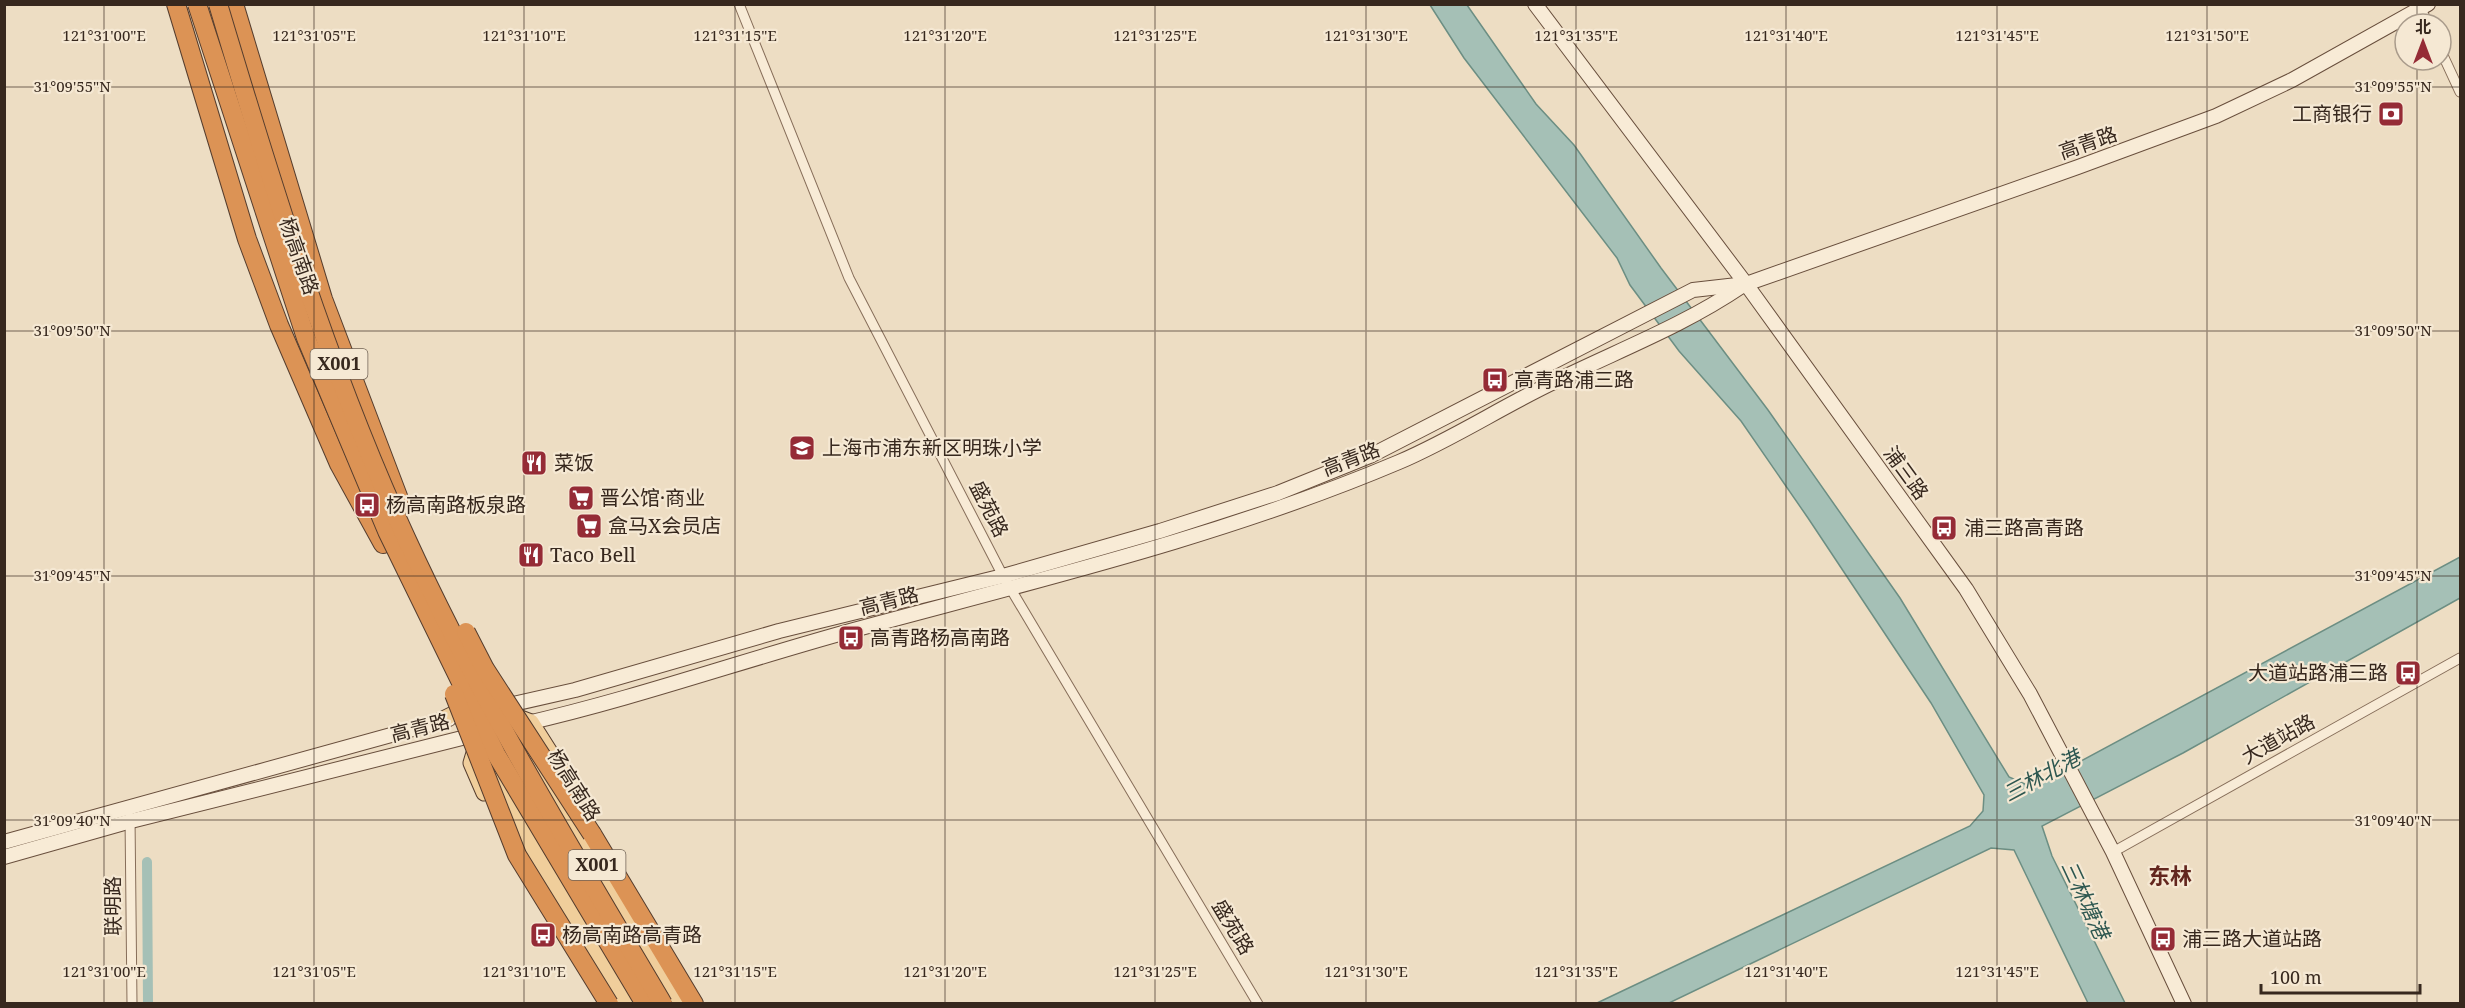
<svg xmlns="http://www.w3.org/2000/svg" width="2465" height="1008" viewBox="0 0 2465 1008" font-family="'Noto Serif','Noto Sans SC',serif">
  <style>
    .water { fill: #a5c0b6; stroke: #6c8e83; stroke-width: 1.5 }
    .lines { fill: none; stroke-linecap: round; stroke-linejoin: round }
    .canal { stroke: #a5c0b6; stroke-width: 10 }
    .street-casing { stroke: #876e5a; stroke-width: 11 }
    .secondary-casing { stroke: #694f3d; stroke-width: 16 }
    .primary-casing { stroke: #553d2e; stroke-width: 17 }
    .highway-casing { stroke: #553d2e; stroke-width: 20 }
    .street { stroke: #f8ebd6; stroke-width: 9 }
    .secondary { stroke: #f8ebd6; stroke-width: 14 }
    .primary { stroke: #f0ce9b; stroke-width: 15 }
    .highway { stroke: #dc9355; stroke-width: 18 }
    .highway-bridge-casing { stroke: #553d2e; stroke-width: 20; stroke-linecap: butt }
    .highway-bridge { stroke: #dc9355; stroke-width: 18 }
    .ticks { fill: none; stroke: #37281e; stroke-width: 1.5; stroke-opacity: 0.45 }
    .labels { text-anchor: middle; stroke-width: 4.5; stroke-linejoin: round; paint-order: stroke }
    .shield { fill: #f5e8d3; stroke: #706254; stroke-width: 1.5 }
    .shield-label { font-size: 18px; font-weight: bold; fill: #37281e }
    .poi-label { font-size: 20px; fill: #37281e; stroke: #f5e8d3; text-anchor: start }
    .street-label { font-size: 20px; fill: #37281e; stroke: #f5e8d3 }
    .water-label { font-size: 21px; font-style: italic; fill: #2d5750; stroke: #f5e8d3 }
    .quarter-label { font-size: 22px; font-weight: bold; fill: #63261e; stroke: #f5e8d3 }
    .ticks-label { font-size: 15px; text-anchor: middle; fill: #37281e; stroke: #f5e8d3; stroke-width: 4.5; stroke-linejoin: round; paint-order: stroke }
  </style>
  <rect width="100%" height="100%" fill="#edddc3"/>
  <polygon class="water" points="1430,5 1467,5 1536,104 1574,145 1661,268 1768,410 1900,598 2009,777 2027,785 2042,782 2460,557 2460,598 2183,753 2042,826 2052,856 2125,1003 2088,1003 2014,850 1991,848 1669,1003 1597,1003 1970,826 1983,811 1984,795 1931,703 1808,518 1741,421 1679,351 1630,285 1617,258 1464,58"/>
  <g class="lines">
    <polyline class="canal" points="147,862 148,1004"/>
    <defs>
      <g id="street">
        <polyline points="739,4 849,278 1003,576 1258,1004"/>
        <polyline points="2419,4 2428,24"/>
        <polyline points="2441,51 2460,92"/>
        <polyline points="130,817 132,1004"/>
        <polyline points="2113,852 2460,658"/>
      </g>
      <g id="secondary">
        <polyline points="1535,4 1746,284 1966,589 2030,694 2113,852 2184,1004"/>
        <polyline points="500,707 575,690 779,631 1003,576 1160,531 1278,493 1372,455 1693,290 1746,284 2078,167 2216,116 2292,80 2428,4"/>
        <path d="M523,724C633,699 741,661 850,631C1034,581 1222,537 1399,462C1453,439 1503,406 1556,381C1619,350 1683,326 1742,286"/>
        <polyline points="4,842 449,719"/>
        <polyline points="4,857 131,821 478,734"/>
      </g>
      <g id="primary">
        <polyline points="208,4 218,35 234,48"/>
        <polyline points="510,714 531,722 567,779"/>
        <polyline points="439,721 457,712 460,700"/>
        <polyline points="513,727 682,1004"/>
        <polyline points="477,743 471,763 484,793"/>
        <polyline points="491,760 534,851 627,1004"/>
      </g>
      <g id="highway">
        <polyline points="176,4 247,239 279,325 339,464 383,544"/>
        <polyline points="234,4 323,299 399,499"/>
        <polyline points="592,834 694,1004"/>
      </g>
    </defs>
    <use href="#street" class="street-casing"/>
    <use href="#secondary" class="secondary-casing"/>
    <use href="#primary" class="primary-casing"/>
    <use href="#highway" class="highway-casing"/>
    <use href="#street" class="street"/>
    <use href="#secondary" class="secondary"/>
    <use href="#primary" class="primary"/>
    <use href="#highway" class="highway"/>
    <defs>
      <g id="highway-bridge">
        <polyline points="197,4 306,338 387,531 496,754 645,1004"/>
        <path d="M218,4C272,185 328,368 407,540C481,701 573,852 663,1004"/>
        <polyline points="466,632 485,669 592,834"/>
        <polyline points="454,694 517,855 609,1004"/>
      </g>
    </defs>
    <use href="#highway-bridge" class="highway-bridge-casing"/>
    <use href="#highway-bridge" class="highway-bridge"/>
  </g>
  <path class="ticks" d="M104,4V1004M314,4V1004M524,4V1004M735,4V1004M945,4V1004M1155,4V1004M1366,4V1004M1576,4V1004M1786,4V1004M1997,4V1004M2207,4V1004M2417,4V24M2417,60V1004M4,87H2460M4,331H2460M4,576H2460M4,820H2460"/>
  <defs>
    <symbol id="bank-square" viewBox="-11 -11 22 22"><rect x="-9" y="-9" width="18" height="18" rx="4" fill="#952b36" stroke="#f5e8d3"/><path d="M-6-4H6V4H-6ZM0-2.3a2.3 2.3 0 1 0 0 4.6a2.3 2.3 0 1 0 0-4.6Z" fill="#fff"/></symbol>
    <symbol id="bus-square" viewBox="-11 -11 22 22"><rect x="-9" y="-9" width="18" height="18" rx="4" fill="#952b36" stroke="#f5e8d3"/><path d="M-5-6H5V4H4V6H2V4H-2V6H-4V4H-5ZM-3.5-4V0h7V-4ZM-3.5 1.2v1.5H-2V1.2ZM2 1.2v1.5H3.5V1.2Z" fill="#fff"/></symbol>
    <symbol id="school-square" viewBox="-11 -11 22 22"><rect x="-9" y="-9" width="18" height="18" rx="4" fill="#952b36" stroke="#f5e8d3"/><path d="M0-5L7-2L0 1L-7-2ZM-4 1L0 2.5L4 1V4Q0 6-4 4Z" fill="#fff"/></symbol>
    <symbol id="restaurant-square" viewBox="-11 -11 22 22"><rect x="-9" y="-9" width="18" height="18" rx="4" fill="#952b36" stroke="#f5e8d3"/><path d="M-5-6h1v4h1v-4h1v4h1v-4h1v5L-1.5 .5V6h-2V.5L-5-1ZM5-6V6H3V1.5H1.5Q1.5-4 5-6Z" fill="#fff"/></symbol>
    <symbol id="supermarket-square" viewBox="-11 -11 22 22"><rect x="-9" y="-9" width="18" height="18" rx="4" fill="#952b36" stroke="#f5e8d3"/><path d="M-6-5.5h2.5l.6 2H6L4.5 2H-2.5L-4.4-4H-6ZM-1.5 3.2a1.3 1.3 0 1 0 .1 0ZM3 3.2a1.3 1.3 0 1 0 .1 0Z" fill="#fff"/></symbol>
  </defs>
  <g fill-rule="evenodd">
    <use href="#bank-square" x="2376" y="99" width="30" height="30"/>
    <use href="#bus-square" x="1480" y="365" width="30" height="30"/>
    <use href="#school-square" x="787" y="433" width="30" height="30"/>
    <use href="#restaurant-square" x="519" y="448" width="30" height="30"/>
    <use href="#supermarket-square" x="566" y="483" width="30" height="30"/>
    <use href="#bus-square" x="352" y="490" width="30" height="30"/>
    <use href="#supermarket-square" x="574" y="511" width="30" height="30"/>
    <use href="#bus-square" x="1929" y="513" width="30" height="30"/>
    <use href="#restaurant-square" x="516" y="540" width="30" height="30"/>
    <use href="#bus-square" x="836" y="623" width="30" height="30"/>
    <use href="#bus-square" x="2393" y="658" width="30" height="30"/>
    <use href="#bus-square" x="528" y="920" width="30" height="30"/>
    <use href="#bus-square" x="2148" y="924" width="30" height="30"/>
  </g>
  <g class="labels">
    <g class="shield">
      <rect x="310.5" y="349" width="57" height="30" rx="4.5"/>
      <rect x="568.5" y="850" width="57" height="30" rx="4.5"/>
    </g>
    <g class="shield-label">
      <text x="339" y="370">X001</text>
      <text x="597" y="871">X001</text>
    </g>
    <g class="poi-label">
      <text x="2372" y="121" text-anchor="end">工商银行</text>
      <text x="1514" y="387">高青路浦三路</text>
      <text x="822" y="455">上海市浦东新区明珠小学</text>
      <text x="554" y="470">菜饭</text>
      <text x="600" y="505">晋公馆·商业</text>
      <text x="386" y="512">杨高南路板泉路</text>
      <text x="608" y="533">盒马X会员店</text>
      <text x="1964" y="535">浦三路高青路</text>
      <text x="550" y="562">Taco Bell</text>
      <text x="870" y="645">高青路杨高南路</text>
      <text x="2388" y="680" text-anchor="end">大道站路浦三路</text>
      <text x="562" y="942">杨高南路高青路</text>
      <text x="2182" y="946">浦三路大道站路</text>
    </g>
    <g class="street-label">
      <text transform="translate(2088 143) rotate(-19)" y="7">高青路</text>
      <text transform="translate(299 256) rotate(71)" y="7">杨高南路</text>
      <text transform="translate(1351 459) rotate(-21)" y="7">高青路</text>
      <text transform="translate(1906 473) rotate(54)" y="7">浦三路</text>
      <text transform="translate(989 509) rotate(63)" y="7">盛苑路</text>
      <text transform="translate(889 601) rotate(-14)" y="7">高青路</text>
      <text transform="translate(420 728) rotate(-14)" y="7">高青路</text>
      <text transform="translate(2278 739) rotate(-29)" y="7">大道站路</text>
      <text transform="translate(574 785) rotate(58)" y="7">杨高南路</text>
      <text transform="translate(113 906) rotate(-90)" y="7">联明路</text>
      <text transform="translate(1233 927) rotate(59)" y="7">盛苑路</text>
    </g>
    <g class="water-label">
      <text transform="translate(2042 776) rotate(-28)" y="7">三林北港</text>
      <text transform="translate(2085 900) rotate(65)" y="7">三林塘港</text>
    </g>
    <g class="quarter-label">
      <text x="2170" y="884">东林</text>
    </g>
  </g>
  <g class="ticks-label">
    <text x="104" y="41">121°31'00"E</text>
    <text x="314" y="41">121°31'05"E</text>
    <text x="524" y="41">121°31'10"E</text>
    <text x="735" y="41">121°31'15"E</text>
    <text x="945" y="41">121°31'20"E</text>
    <text x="1155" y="41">121°31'25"E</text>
    <text x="1366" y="41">121°31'30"E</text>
    <text x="1576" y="41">121°31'35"E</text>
    <text x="1786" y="41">121°31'40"E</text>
    <text x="1997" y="41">121°31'45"E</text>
    <text x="2207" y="41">121°31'50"E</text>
    <text x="72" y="92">31°09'55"N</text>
    <text x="2393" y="92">31°09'55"N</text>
    <text x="72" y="336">31°09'50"N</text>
    <text x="2393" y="336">31°09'50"N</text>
    <text x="72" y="581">31°09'45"N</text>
    <text x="2393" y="581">31°09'45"N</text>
    <text x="72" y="826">31°09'40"N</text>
    <text x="2393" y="826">31°09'40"N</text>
    <text x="104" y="977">121°31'00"E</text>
    <text x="314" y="977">121°31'05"E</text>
    <text x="524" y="977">121°31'10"E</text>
    <text x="735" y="977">121°31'15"E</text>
    <text x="945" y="977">121°31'20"E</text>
    <text x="1155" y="977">121°31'25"E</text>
    <text x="1366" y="977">121°31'30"E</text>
    <text x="1576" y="977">121°31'35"E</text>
    <text x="1786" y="977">121°31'40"E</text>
    <text x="1997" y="977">121°31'45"E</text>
  </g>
  <rect width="2465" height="1008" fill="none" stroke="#37281e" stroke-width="12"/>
  <g transform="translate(2423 42)"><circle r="28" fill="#f5e8d3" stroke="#a99b8b" stroke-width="1.5"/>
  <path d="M0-4.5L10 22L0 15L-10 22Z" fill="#952b36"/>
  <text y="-9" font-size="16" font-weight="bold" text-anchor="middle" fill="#37281e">北</text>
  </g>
  <path d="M2261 984v9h159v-9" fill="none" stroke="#37281e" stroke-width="3"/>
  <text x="2270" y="984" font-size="18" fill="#37281e" stroke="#f5e8d3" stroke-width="4.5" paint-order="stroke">100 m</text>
</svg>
